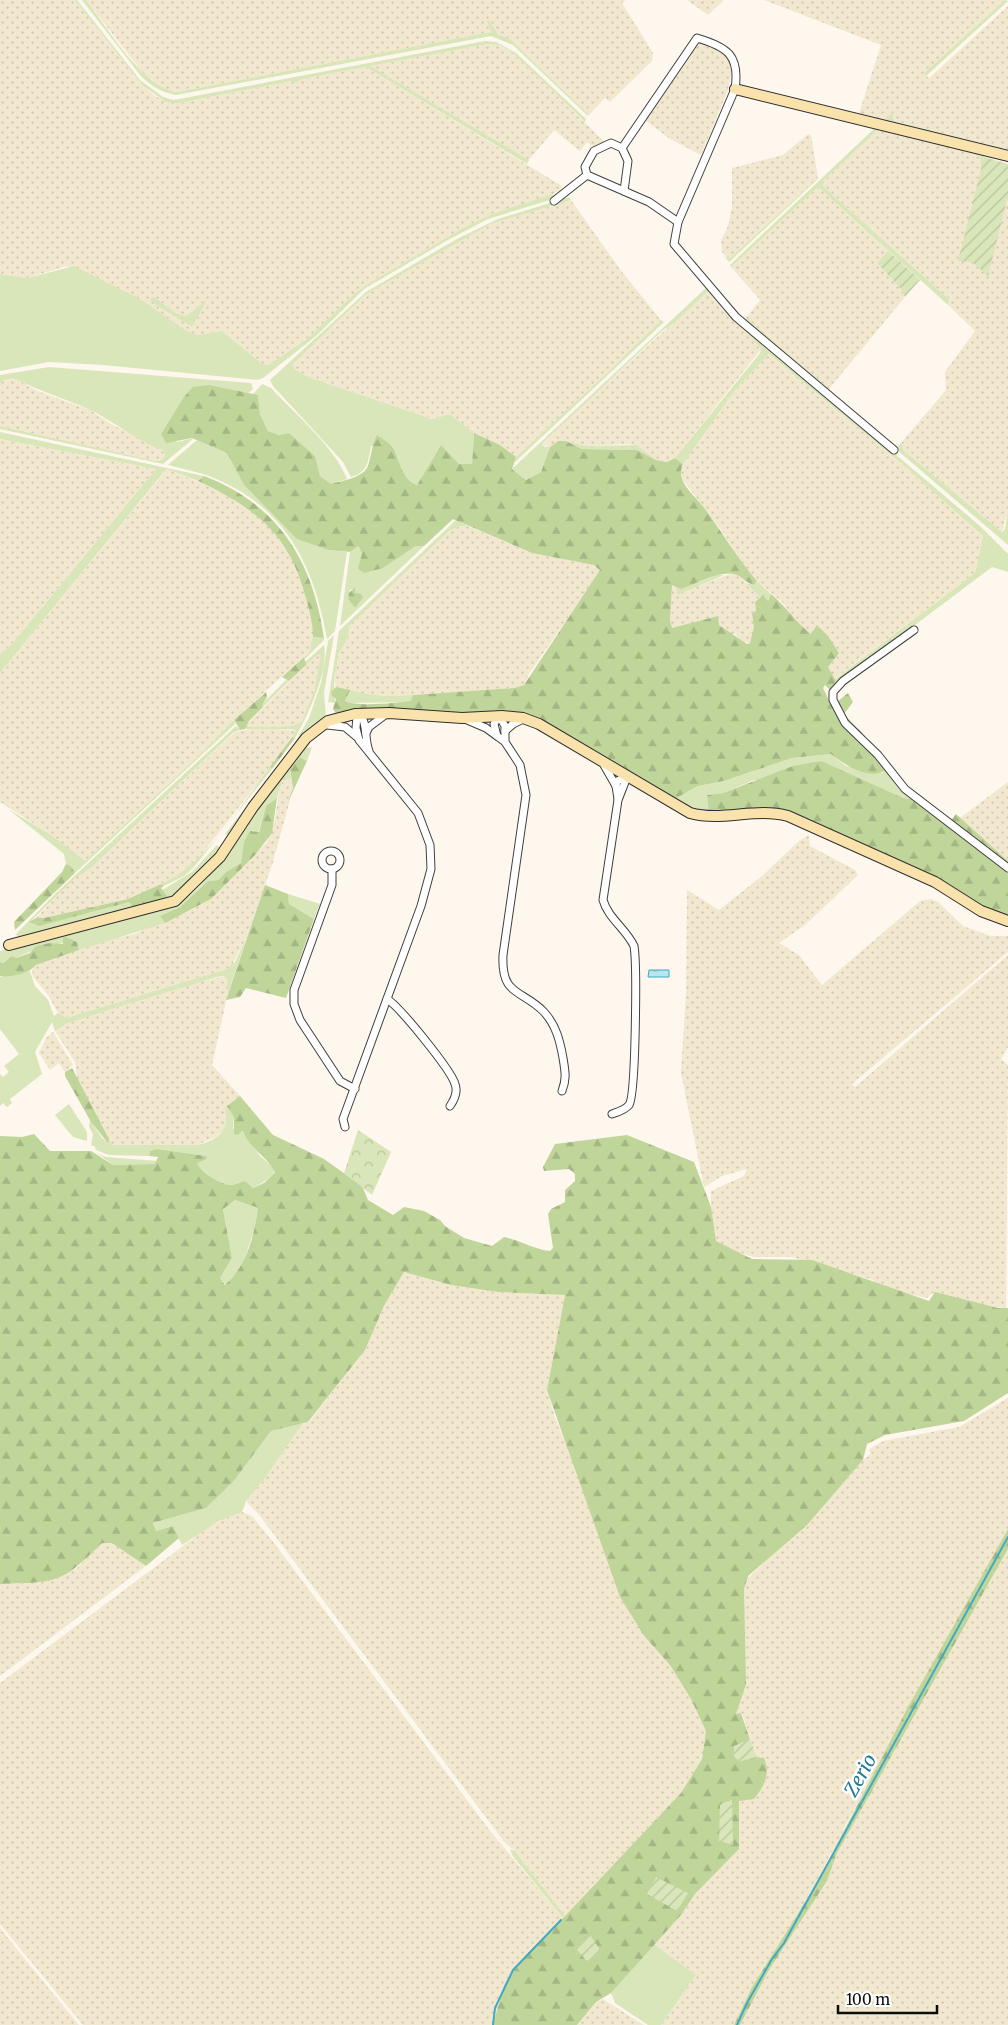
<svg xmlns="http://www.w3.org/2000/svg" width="1008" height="2025" viewBox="0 0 1008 2025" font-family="Merriweather,serif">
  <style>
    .farmland { fill: url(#farmland-dots); fill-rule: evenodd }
    .grass { fill: #d9e6b9; fill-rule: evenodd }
    .forest { fill: url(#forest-firs); fill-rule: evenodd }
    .park { fill: url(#park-crowns) }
    .garden { fill: url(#garden-furrows) }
    .water { fill: url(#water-waves); stroke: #41a9c4 }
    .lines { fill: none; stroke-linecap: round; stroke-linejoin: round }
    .stream { stroke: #41a9c4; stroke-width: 2 }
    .street-casing { stroke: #404040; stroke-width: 9 }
    .secondary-casing { stroke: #2f2f2f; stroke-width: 12 }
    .street { stroke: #fff; stroke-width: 7 }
    .secondary { stroke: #fae2ad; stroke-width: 10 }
    .labels { text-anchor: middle; stroke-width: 5; stroke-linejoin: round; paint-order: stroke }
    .water-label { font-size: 19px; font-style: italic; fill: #1e7996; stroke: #fff }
  </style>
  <defs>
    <pattern id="farmland-dots" width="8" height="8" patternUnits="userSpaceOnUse" patternTransform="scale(1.25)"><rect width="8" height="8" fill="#f2e8cf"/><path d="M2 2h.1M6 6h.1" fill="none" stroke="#cec6b1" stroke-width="1.8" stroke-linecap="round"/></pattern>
    <pattern id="forest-firs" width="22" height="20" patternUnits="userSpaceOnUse" patternTransform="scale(1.25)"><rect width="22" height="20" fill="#c0d59a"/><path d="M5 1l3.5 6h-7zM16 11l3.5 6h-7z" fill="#a4b684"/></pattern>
    <pattern id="park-crowns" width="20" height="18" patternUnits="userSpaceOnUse" patternTransform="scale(1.25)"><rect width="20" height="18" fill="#d9e6b9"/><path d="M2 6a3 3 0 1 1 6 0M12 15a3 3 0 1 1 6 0" fill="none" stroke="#b9c49e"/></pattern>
    <pattern id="garden-furrows" width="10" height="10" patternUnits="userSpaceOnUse" patternTransform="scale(1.25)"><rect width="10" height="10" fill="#d9e6b9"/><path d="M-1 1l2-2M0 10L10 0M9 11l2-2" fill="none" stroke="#b9c49e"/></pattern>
    <pattern id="water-waves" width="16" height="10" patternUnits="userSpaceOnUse" patternTransform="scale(1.25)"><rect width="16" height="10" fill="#b5e7f2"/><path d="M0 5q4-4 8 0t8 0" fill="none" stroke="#9ac5ce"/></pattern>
  </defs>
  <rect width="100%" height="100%" fill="#fef7ed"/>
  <g class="farmland">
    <path d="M0,0H75L143,86L156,97L179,103L292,81L296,83L302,79L366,67L562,186L560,190L547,198L492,214L465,227L371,282L355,293L307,339L268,365H262L222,331L198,335L185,330L67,266L28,278L0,274ZM154,297L176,313L186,316L206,301L192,327L154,304Z"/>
    <polygon points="86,0 625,0 622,3 653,53 652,61 610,102 605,98 589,115 511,40 498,34 487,22 492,32 177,92 165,90 142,72"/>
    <polygon points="687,0 724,0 708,15"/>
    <polygon points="764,0 1005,0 924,73 929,78 1008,6 1008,150 894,121 893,113 884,121 859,113 881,45"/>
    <polygon points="705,41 724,48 731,65 731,75 728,90 701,155 670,139 642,118 695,42"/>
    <polygon points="488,44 499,45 512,52 606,143 595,149 587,142 580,151 554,130 529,160 369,66"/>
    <polygon points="882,129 980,154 981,166 984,157 1008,164 1008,510 1002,532 904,451 901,443 946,390 945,372 975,331 948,305 949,299 824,187 822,182 878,130"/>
    <polygon points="808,134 811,135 818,178 729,259 722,252 721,241 728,226 732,207 732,168 783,155"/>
    <polygon points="818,187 888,251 877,263 901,289 905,297 829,389 750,323 746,318 760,300 731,267"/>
    <polygon points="571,200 622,272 661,320 607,373 516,457 500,445 474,433 450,414 432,419 308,377 294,369 293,364 365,295 491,224"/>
    <polygon points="708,291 722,309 762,348 675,458 667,462 656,460 637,445 625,444 586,446 566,441 558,441 550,447 542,445 578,409"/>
    <polygon points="769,354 901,463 983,536 975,573 834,679 828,667 831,662 814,632 811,634 796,623 784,604 757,581 741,562 722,531 682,479 680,470 683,464 703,435 735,390"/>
    <polygon points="13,377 38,391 90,410 113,425 163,450 165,456 162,460 156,461 0,426 0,384 3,380"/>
    <polygon points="0,439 156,469 12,644 0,654"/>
    <polygon points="167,469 213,488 249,508 266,522 280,538 294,560 303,585 313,624 313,644 310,651 238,716 205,750 84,862 48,833 0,802 0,673"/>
    <polygon points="460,526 468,526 532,553 594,565 601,570 529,674 524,685 514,688 478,691 390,696 362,694 336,687 334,680 339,653 348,638 348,626 449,531"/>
    <polygon points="732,573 737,574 760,597 755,602 757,611 752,614 754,627 750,643 743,642 735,634 730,634 719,625 717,616 673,630 672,628 670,620 672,585 677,586 677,594"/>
    <polygon points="317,654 321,654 321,657 314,691 302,721 293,726 249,727 246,725"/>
    <polygon points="256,728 296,730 277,759 198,859 174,878 128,899 44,918 36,918 75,877 93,866 235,732"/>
    <polygon points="286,778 291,778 293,789 273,862 247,937 232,965 227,969 66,1018 59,1015 48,995 33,977 32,970 36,965 101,942 134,934 191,910 211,899 267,842 275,820 280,785"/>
    <polygon points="1008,782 1008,861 960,818"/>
    <polygon points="809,835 810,846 855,870 858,875 805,925 779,943 799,955 822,985 920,901 931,899 938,902 963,926 991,936 1008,936 1008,952 852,1084 855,1087 1008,955 1008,1047 1001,1059 1008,1065 1006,1308 967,1304 933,1293 927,1298 881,1288 873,1280 791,1257 753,1257 711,1243 711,1191 744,1176 747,1169 722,1176 704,1187 681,1073 686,993 687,890 719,910 762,876 799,841"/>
    <polygon points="225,976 229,983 228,993 212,1065 240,1096 227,1106 227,1116 224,1129 217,1136 198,1145 112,1145 77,1079 75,1062 55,1031 66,1024 118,1007 175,988"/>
    <polygon points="53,1032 73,1065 65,1072 59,1063 50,1070 39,1053 46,1038"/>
    <polygon points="404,1272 451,1285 498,1292 565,1295 547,1390 555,1417 645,1637 670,1665 691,1699 706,1731 702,1759 681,1793 565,1916 515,1851 505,1843 260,1516 246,1501 263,1481 302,1424 309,1422 365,1350 384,1306"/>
    <polygon points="1008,1398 1008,1529 844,1828 840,1841 830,1855 817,1883 752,1987 734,2025 661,2025 696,1975 654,1944 681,1915 695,1894 739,1849 739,1800 756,1757 742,1713 724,1719 742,1587 746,1580 825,1503 863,1460 871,1454 869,1450 874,1446 883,1441 959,1427"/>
    <polygon points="242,1512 252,1516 274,1543 491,1832 563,1918 522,1959 504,1985 493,2025 83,2025 0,1924 0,1683 203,1531 230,1515"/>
    <polygon points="112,1542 146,1566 0,1676 0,1584 16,1584 76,1569 102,1543"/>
    <polygon points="1008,1549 1008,2025 740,2025 769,1970 827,1881 837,1853"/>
    <polygon points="0,1928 24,1958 79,2025 0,2025"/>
    <polygon points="603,1999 609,2003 644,2025 577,2025 596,2002"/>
  </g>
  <g class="grass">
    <polygon points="75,0 77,0 140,80 163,97 174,100 485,41 496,42 516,53 586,119 585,122 512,52 499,45 488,44 370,66 529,160 527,164 366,67 302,79 296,83 292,81 179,103 166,102 143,86"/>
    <path d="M82,0H86C108,28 142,87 177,92L491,32L487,21H489L498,34L511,40L589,115L588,116L513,45L491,36L176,95C161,92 152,87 141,76Z"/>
    <polygon points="1005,0 1008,1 926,76 924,73"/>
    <polygon points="893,112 894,121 1008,150 1008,153 884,121"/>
    <polygon points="877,126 985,152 981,169 980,154 882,129 878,130 822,182 824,187 949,299 948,305 818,187 731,267 730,265"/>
    <polygon points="818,178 819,178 729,262 724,256 729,259"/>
    <polygon points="553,194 553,199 488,219 446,241 364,289 316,336 263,378 258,380 103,365 49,362 0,371 0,274 28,278 74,266 140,299 185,330 198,335 222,331 262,364 268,365 307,339 355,293 371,282 465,227 492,214"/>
    <path d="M569,197L571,200L491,224L365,295L293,364L294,369L308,377L432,419L450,414L474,433L472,465L459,464L441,445L417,485C403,480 395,461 392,447L371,446C368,462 368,472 351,477L343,462L273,386L270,380L366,292L457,239L498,219Z"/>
    <polygon points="706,288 708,291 674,323 663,330 544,442 542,445 545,447 550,447 541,472 526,480 512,469"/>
    <polygon points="154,297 176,313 186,316 207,300 192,327 154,304 150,299"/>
    <polygon points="746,318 829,389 827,392 744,322"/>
    <polygon points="661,320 664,322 514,463 516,457 607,373"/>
    <polygon points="742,324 980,526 1008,554 1008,572 992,567 834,686 835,679 975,573 983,536 901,463 769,354 735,390 683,464 675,458 760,353 761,348 740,326"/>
    <path d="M49,367L251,383L253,389L248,393L210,385L183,398L161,434L177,442L194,438L163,464L0,429V426L156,461L162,460L165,456L163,450C136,441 114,421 88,409C63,398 37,390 13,378L3,380L0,384V375Z"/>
    <path d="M262,384L271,388C295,414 334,446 347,479L331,484L320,476L315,456L289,433L279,435L268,431L260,414L258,395L253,394Z"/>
    <polygon points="0,432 204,476 198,481 167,469 163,473 0,673 0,654 12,644 156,469 0,439"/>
    <path d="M197,440L227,453L244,485L264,505L329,550L347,552L335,631L327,639C315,570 289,513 223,482C206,473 186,470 168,465Z"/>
    <polygon points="566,441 586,446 637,445 656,460 637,450 582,449"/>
    <polygon points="901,443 904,451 1002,532 1005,529 1008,510 1008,545 896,449"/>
    <polygon points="456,520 468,526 460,526 449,531 349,626 348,638 339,653 334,680 335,703 328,702 339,631"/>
    <path d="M357,545L362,553L383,568L416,546H424L340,626L350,552ZM355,588V593L363,598L355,608L348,599L350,590Z"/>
    <polygon points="717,575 724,575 677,595 677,586 681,589"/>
    <polygon points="757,581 771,594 768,601 763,595 760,597 746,583 754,585"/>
    <polygon points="334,635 324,693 326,718 230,836 225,834 293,746 309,718 321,683 328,641"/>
    <polygon points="313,637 324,638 324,640 305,659 304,657 310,651"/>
    <path d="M324,645C329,671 308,715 295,738L292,737L296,730L291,729H245L246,725L249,727L293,726L302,721L314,691L321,655H317L306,665L304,663Z"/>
    <polygon points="286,680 289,681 263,707 261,705"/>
    <path d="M350,690C371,697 391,696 413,695L412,702L350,703L345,701Z"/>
    <polygon points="234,720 235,724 75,873 71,866 66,864 64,854 8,809 48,833 85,861 205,750"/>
    <polygon points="236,726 240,730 234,732 93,866 75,878 30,922 129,902 134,910 18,938 16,934 55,894"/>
    <path d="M312,747L307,761L300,757L290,769L291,778L282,781L277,798L266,806L258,833L253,831L244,842L241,863L226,872L218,880L208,881L180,907L160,916L165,923L79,950L77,942L74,940L58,944L50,943L4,963L0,962V951L163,910C202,898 222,856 244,825C264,800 283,774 303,748Z"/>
    <polygon points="831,754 846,766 882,773 886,770 912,799 754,780 723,793 707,795 709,813 700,813 671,801 698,786 724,781 792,758"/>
    <path d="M270,767L272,769L194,867L184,876L164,886L161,884C206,864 240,806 270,767Z"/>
    <polygon points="217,845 221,849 170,900 162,890 192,872"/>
    <polygon points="288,894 320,904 314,919 289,904"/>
    <polygon points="247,937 228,993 227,979 224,976 217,977 118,1007 66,1024 55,1031 52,1022 35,1052 42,1074 10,1099 12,1103 7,1107 3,1103 0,1106 0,1074 3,1077 9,1072 4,1066 19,1054 0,1029 0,977 29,969 35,986 48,1000 54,1016 58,1013 66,1018 227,969 235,962"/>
    <polygon points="69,1104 87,1132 87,1141 73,1137 55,1115"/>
    <path d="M227,1106L234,1116L233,1128L244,1133L260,1156L273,1167L275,1173L273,1176L253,1188L245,1181C241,1182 234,1185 229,1185C218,1184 201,1171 196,1162L206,1159V1156L157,1149L150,1151L149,1156L109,1155L96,1150L95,1147L91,1145L93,1134L89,1127L90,1120L102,1138L108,1142L109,1139L112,1145H198C218,1140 230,1130 225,1108Z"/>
    <polygon points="97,1153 106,1157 158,1161 155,1164 113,1165"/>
    <polygon points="235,1200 258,1208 255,1227 242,1267 226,1285 220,1278 232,1258 223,1208"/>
    <polygon points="303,1423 263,1481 246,1501 242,1512 219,1521 182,1545 173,1526 156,1531 153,1523 206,1508 233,1482 271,1431"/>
    <polygon points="510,1849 515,1851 565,1916 563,1918 512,1855"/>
    <polygon points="654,1944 696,1975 661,2025 648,2025 615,2003 611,1993"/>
  </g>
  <g class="forest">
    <path d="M210,385L258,395L260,414L268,431L279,435L289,433L315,456L320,476L331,484C341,481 361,478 367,468C371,460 371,446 377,435C381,438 390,443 393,448C400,461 401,479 417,485L441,445L459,464H472L474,433L500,445L516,457L512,469L526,480L541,472L550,447L558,441H566L582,449L637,450L656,460L667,462L675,458L683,464C681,469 680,473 682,479C686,490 698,499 705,509C723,533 737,558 757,581L754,585C745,583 741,575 734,574C717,571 697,584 681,589L672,585L670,620L672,628L718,616L719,625L747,644L750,643L754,627L752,614L756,611L755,602L763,595L768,601L771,594C786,606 795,622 811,634L817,625L828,636L839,653L828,667L836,681L830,690L825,685L823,688L832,706L848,693L853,702L844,714L865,736L862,743L871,751L886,770C869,781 845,765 831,754L792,758L724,781L698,786L671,801L532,718L337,715L333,709L336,699L332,696L331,692L336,687L350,690L345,701C355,707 398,703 411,701L413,695L514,688L524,685L600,570L594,565L532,553L453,519L424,546H416L383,568L364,573L358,569L362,553L358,546L350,552L329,550L297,539L244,485L227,453L192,438L166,443L161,434L183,398L193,387Z"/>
    <path d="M204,476C278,504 313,561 324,638L313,637C313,622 309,609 305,595C289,534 254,507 198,481Z"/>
    <polygon points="355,587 355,593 361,594 363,598 355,608 348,599 349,593"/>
    <polygon points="304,657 306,665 289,681 282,677"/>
    <polygon points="266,692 267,697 262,705 263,707 249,721 245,729 240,730 234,720"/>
    <polygon points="292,737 295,738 272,769 270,767"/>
    <polygon points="300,757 307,761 288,802 293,788 290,769"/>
    <polygon points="821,761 903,798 913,799 1008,871 1008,918 792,815 709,813 707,795 723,793 793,766"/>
    <polygon points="277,798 272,833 255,855 211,899 165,923 160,916 180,907 208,881 218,880 226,872 241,863 244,842 250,831 259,832 266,806"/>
    <polygon points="956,814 1008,861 1008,865 951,821"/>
    <polygon points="66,864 71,866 75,873 15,930 14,922 62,872"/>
    <polygon points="161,884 164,886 161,888 170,900 134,910 129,902 39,926 29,922 36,918 44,918 128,899"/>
    <polygon points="265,885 288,894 289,904 314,919 286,998 246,988 240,997 226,1000"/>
    <path d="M66,937L77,942L79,950L36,965C29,973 11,978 0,976V962L4,963L12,956L16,958L30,953L36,946L50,943L63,944V938Z"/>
    <polygon points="72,1068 109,1139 108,1143 91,1122 65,1076 65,1072"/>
    <path d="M240,1096L273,1135L324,1159L362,1186L368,1200L393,1215L404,1207L424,1211L440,1220L445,1226L464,1238L492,1246L504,1237C520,1240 533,1249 550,1251L553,1248L548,1214L551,1209L565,1202V1190L575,1181V1174L569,1169L544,1171L543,1167L555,1144L627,1135L694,1162L711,1207L716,1241L752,1259L812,1260L929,1301L935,1292L998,1308H1008V1393L964,1421L885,1435L867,1444L863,1460L807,1525L748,1576L744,1589L746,1684L736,1714L741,1713L756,1757L764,1758C771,1775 764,1786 754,1799L739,1801V1849L695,1894L681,1915L611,1993L596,2002L577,2025H493L504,1985L522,1959L565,1916L681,1793L702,1759L706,1731L691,1699L670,1665L645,1637L620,1597L547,1390L565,1295L498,1292L451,1285L404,1272L384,1306L365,1350L308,1422L271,1431L233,1482L206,1508L153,1523L156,1531L173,1526L179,1538L146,1566L112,1543H102C61,1584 57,1582 0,1584V1136L22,1137L34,1134L50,1151H91L113,1165L155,1164L158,1157L149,1156L150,1151L157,1149L206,1156L207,1159L197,1163C201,1172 219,1184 230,1185C234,1185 241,1182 245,1181L253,1188L264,1183L275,1173C270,1159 250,1149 244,1133L242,1131L238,1135L234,1134V1117L227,1106ZM235,1200L258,1208C254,1236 247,1266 225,1285L220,1278L232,1258L223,1209ZM720,1804H721L733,1845L720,1821Z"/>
    <polygon points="1008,1529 1008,1549 837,1853 827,1881 769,1970 740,2025 734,2025 752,1987 817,1883 908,1707"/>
  </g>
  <polygon class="park" points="358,1130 391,1152 372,1195 344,1173"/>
  <g class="garden">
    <polygon points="984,157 1008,164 1008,196 988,276 972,262 958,261"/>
    <polygon points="888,251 920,280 905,297 901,289 877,263"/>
    <polygon points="750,1739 756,1757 739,1762 734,1756 734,1746"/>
    <polygon points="732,1800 733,1845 719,1841 720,1804"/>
    <polygon points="656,1877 688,1893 677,1911 647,1894"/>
    <polygon points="590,1935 599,1948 597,1955 587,1961 575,1948"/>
  </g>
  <polygon class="water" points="649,970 669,970 669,977 648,977"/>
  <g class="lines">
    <g class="stream">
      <polyline points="493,2025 495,2008 513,1970 561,1920"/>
      <polyline points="737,2025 747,2003 772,1959 784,1943 1008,1537"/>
    </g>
    <defs>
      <g id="street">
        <path d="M622,148L697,38C728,47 740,56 735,89L678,222L674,244L736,317L894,450"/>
        <polyline points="587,175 585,167 594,151 611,143 622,148 628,161 624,191"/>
        <polyline points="554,201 587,175 649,202 678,222"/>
        <polyline points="914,630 843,681 833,692 833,700 845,723 878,755 905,789 1008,868"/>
        <polyline points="465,719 486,728 497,736"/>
        <polyline points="327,725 345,727 357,737"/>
        <polyline points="505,731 513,724 523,719"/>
        <polyline points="366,733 369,727 385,715"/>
        <path d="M505,742V726L499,716L494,724L497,736L505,742L520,765L526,795L503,955C501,997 522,989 544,1012C556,1025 560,1041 563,1058C565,1071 567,1078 562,1091"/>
        <polyline points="604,765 616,786"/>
        <polyline points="618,799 616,786 617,781 627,777"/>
        <circle cx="331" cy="860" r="9"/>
        <polyline points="332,869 332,885 294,990 294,1004 300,1020 340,1081 355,1089"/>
        <path d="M387,999C400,1007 451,1070 455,1084C458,1092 455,1099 450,1106"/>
        <path d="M612,1114C618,1112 625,1110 629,1105C636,1095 637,964 634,946C626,929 608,918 603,900L618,800L627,777"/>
        <path d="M345,1127L343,1119L421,906L431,869L430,845L418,813L359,740L356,728L357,716L360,713C368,725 364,738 369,751"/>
      </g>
      <g id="secondary">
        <polyline points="735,89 1008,156"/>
        <path d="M9,945L175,901L220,857L253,807L306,738L328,721L355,714L389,713L462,718L502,716L523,718L539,724L690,813C723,822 755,807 788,816L935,882L981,911L1008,921"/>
      </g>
    </defs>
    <use href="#street" class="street-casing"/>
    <use href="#secondary" class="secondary-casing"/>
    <use href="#street" class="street"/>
    <use href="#secondary" class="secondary"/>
  </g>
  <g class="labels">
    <g class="water-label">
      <text transform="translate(860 1775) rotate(-61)" y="7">Zerio</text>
    </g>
  </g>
  <path d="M838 2005v8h99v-8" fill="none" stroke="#0d0d0d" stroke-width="2.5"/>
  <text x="846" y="2005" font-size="15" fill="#0d0d0d" stroke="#ffffff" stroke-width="4" paint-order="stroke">100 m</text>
</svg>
